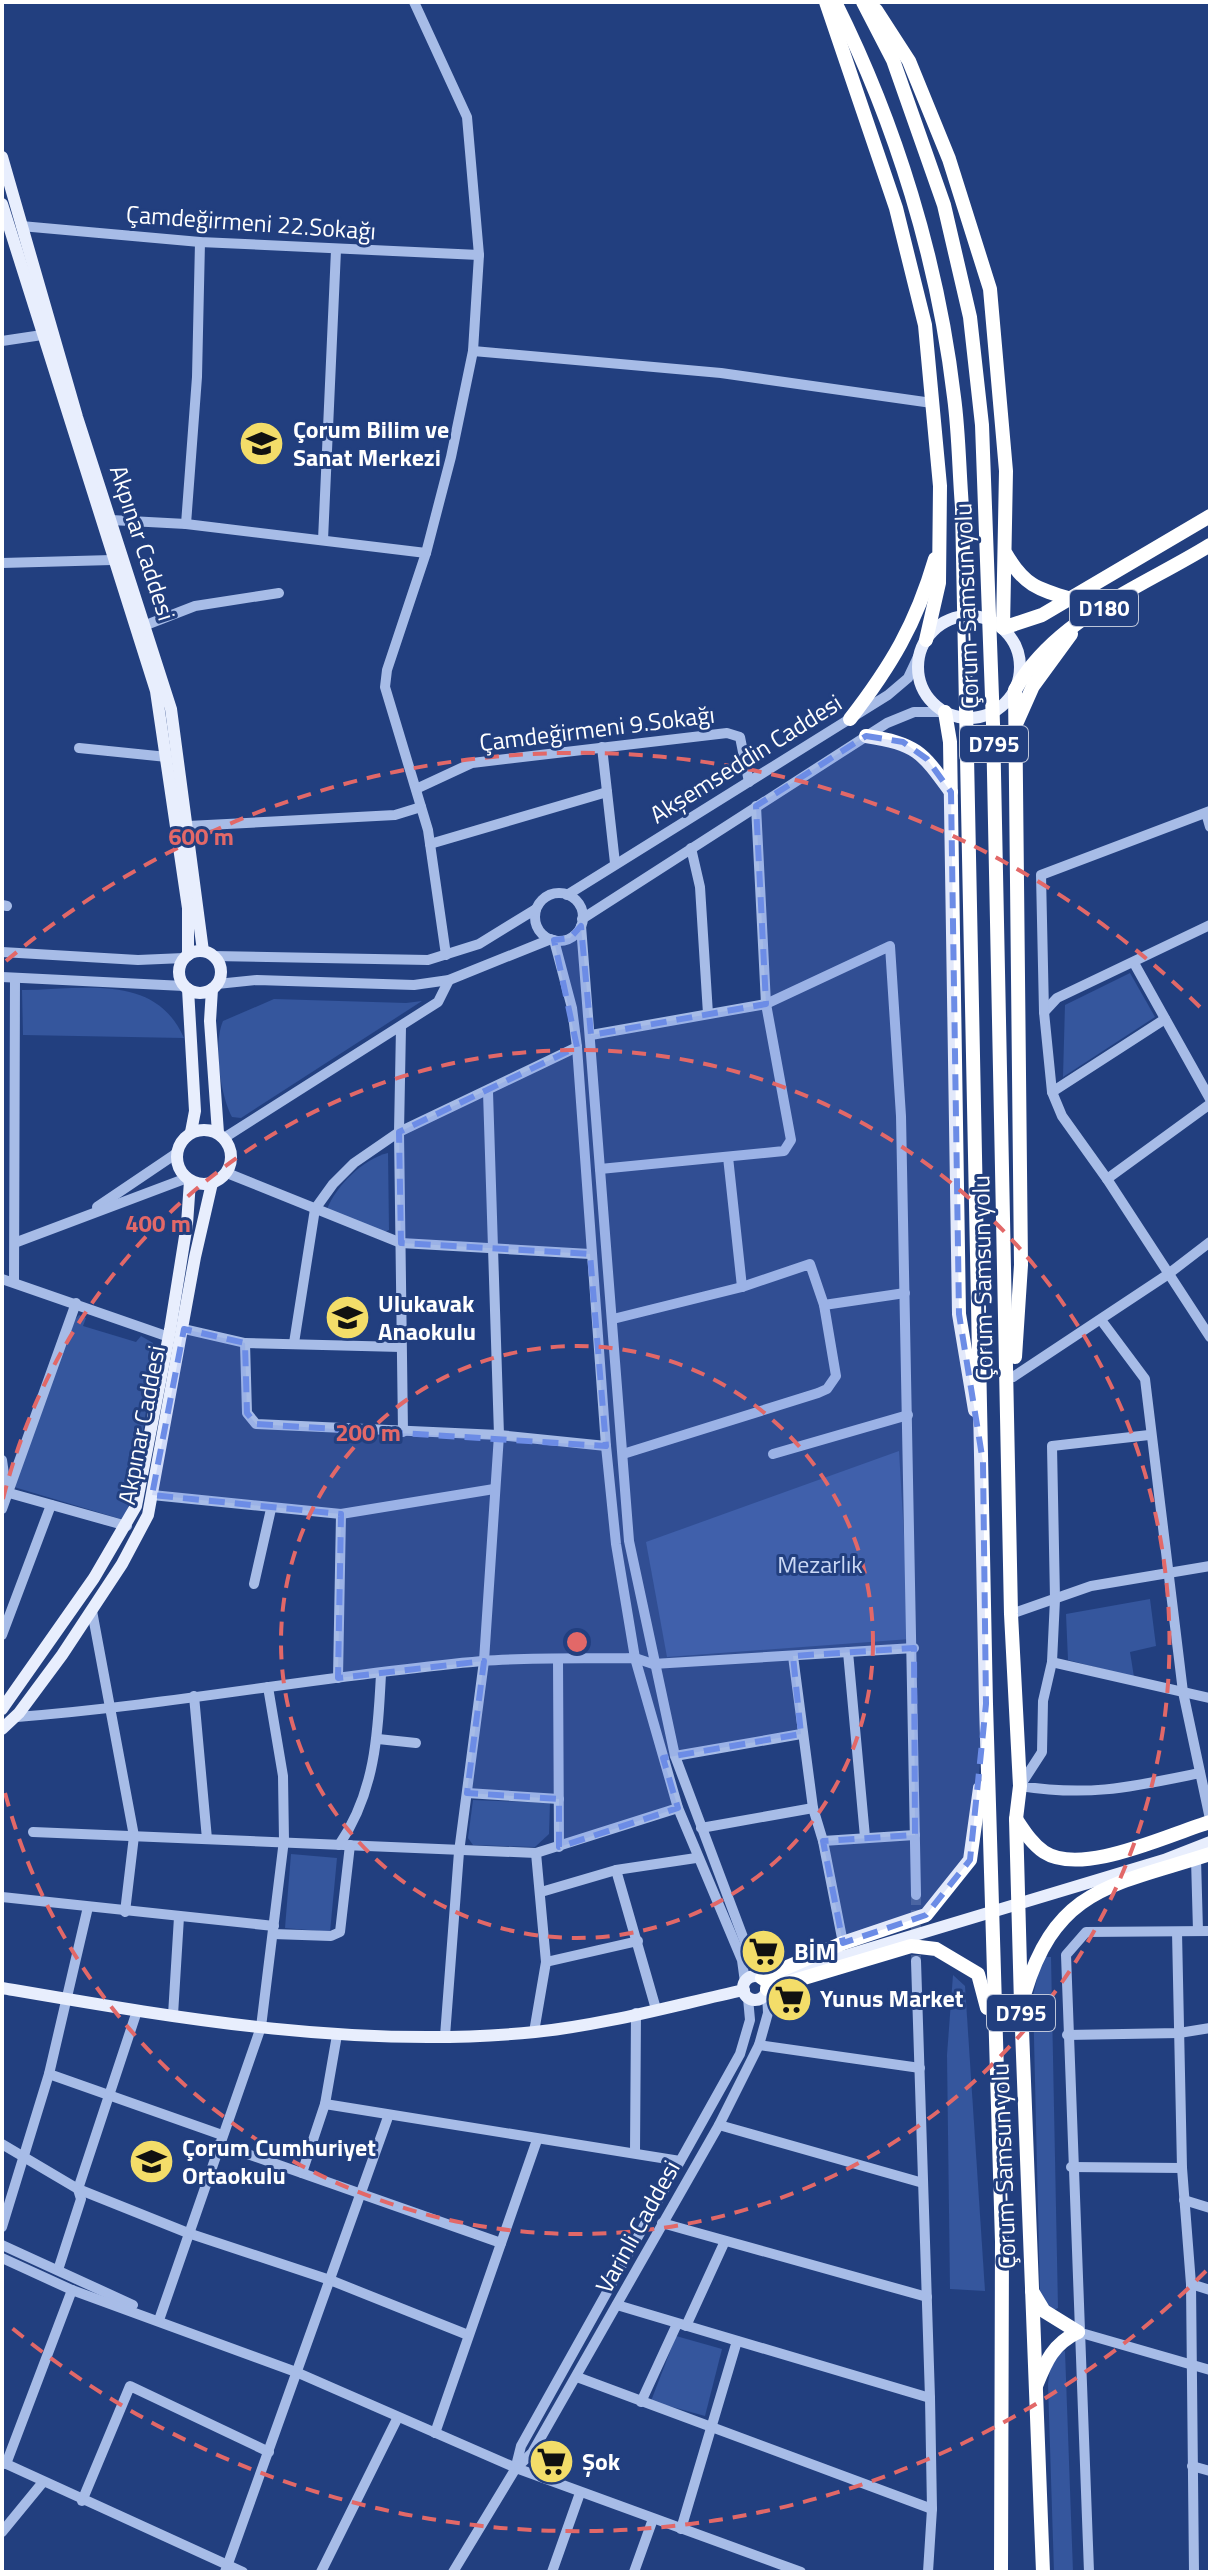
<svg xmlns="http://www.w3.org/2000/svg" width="1212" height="2574" viewBox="0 0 1212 2574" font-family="'Titillium Web',sans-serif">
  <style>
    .green { fill: #35569d }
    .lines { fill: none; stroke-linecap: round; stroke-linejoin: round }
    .minor-tunnel { stroke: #435c92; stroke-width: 10; stroke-dasharray: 10 5; stroke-linecap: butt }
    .minor { stroke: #a7bce7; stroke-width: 10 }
    .major { stroke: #e8eefd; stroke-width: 12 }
    .highway { stroke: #fff; stroke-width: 14 }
    .marked { fill: #6c8ce6; fill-opacity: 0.2; stroke: #6c8ce6; stroke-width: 6; stroke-dasharray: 16 10; stroke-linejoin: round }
    .ring { fill: none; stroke: #e26868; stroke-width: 4; stroke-dasharray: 14 10 }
    .labels { text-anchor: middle; stroke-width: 6; stroke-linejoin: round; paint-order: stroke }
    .shield { fill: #223f7f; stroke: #bdc5d9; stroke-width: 2 }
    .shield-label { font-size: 22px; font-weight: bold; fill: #fff }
    .street-label { font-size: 24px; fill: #fff; stroke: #223f7f }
    .poi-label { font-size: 24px; font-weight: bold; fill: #fff; stroke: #223f7f; text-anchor: start }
    .park-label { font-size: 24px; fill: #cad8f5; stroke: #223f7f }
    .centre { fill: #e26868; stroke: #223f7f; stroke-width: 4 }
    .ring-label { font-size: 24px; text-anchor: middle; font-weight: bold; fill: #e26868; stroke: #223f7f; stroke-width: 6; stroke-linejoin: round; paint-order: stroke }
  </style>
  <rect width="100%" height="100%" fill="#223f7f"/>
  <g class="green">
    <polygon points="1130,973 1155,1017 1063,1077 1065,1005"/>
    <path d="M22,990C83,990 155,972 184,1038L23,1035Z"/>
    <path d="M274,999L406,1003L422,1001L241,1118L232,1117C220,1094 213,1044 223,1021Z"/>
    <path d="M388,1153L389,1230L385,1232L327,1209C336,1186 363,1159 388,1153Z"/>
    <polygon points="79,1315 86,1318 83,1326 136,1342 141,1336 153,1343 155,1353 134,1488 124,1520 14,1487 72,1323"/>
    <polygon points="899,1451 910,1639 667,1657 646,1542"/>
    <polygon points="1150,1599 1156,1646 1130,1652 1134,1677 1068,1660 1066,1614"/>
    <polygon points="473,1800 550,1803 549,1834 535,1847 473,1845 468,1838"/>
    <polygon points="291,1854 337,1858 330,1932 285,1928"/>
    <polygon points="1042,1957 1051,1957 1058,2308 1052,2311 1040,2294 1033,1996"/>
    <polygon points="953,1975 965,1986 985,2291 950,2289 947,2055"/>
    <polygon points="676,2336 722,2349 705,2416 651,2401"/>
    <polygon points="1065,2351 1073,2572 1054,2572 1048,2384 1052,2354"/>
  </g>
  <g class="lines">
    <polyline class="minor-tunnel" points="916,1895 916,1961"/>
    <g class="minor">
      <polyline points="414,2 467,117 479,255 473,351 451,457 426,553 387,670 385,687 428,830 446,955"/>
      <polyline points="21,226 200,242 479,255"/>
      <polyline points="2,341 42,335"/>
      <polyline points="473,351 721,373 932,403"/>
      <polyline points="111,520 186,524 426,553"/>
      <polyline points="186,524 197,377 200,242"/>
      <polyline points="323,540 336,250"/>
      <polyline points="2,563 112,560"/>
      <polyline points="146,625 195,606 279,593"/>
      <polyline points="602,747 615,863"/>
      <polyline points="79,748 167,757"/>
      <polyline points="416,789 472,763 727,733 740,737 749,782"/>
      <polyline points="1206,813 1210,827"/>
      <polyline points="188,826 395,815 421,807"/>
      <polyline points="430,844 607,792"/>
      <polyline points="691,848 700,887 708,1014"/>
      <circle cx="559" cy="917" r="24"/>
      <polyline points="567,895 888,695 908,678 926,640"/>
      <polyline points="2,905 7,906"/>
      <polyline points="582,919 887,723 914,712 945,712"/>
      <polyline points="581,926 629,1541 675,1756 758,1977"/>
      <polyline points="554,940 572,1008 577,1047 606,1446 616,1544 635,1658 678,1808 742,1960 745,1982"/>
      <polyline points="2,952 138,960 184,958"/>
      <polyline points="213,956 428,960 479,944 536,909"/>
      <polyline points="1134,963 1210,1099"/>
      <polyline points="2,977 184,986"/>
      <polyline points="217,984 257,980 414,985 449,980 551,939"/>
      <polyline points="1044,1012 1057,998 1210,925"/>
      <polyline points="401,1027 399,1132 403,1432"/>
      <polyline points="591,1035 766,1004 890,946 901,1116 916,1895"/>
      <polyline points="1052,1092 1165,1019"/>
      <polyline points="1210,1104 1107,1179 1210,1337"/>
      <polyline points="224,1138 438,1002 449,980"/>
      <polyline points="728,1157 742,1287"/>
      <polyline points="600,1169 784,1151 791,1140 766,1004 756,806"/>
      <polyline points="227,1173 401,1243 590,1254"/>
      <polyline points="1107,1179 1062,1116 1052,1092 1044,1012 1041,875 1210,811"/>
      <polyline points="97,1207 177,1153"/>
      <polyline points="17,1242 187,1178"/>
      <polyline points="2,1279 169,1337"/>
      <polyline points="14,1282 15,978"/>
      <polyline points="824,1305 905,1293"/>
      <polyline points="613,1319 742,1287 810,1264 824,1305 836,1376 827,1389 818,1393 623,1454"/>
      <polyline points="1101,1320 1145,1379 1183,1692 1210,1819"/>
      <polyline points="184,1329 245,1343 401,1347"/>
      <polyline points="245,1343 247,1413 256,1424 499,1435 606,1446"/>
      <polyline points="294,1343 315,1209 333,1184 354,1163 399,1132 577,1047"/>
      <polyline points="1013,1377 1167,1275 1210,1242"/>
      <path d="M1149,1435L1052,1446L1055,1599L1052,1662L1043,1701L1042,1752L1020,1786C1090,1797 1131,1787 1200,1773"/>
      <polyline points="773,1454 908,1415"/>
      <polyline points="2,1460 6,1489"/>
      <polyline points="2,1491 127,1526"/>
      <polyline points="152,1495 341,1514 494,1489"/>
      <polyline points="2,1509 76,1303"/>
      <polyline points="254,1584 271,1509"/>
      <polyline points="92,1611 134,1836 125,1912"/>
      <polyline points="1011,1614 1091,1586 1210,1566"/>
      <polyline points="2,1635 51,1505"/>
      <polyline points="848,1652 865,1837"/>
      <polyline points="793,1656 813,1808 823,1841 843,1943"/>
      <polyline points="558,1660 559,1847"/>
      <polyline points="1052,1662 1210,1698"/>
      <polyline points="338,1678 341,1514"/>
      <polyline points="194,1696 207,1839"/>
      <path d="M17,1717C172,1705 326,1675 482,1661C532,1657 584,1659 635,1658L653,1664L914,1648"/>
      <polyline points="378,1739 416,1743"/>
      <polyline points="675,1756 801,1734"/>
      <polyline points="467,1793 559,1799"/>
      <polyline points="701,1828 813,1808"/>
      <polyline points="33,1832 536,1853 678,1808"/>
      <polyline points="823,1841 915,1835"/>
      <path d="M339,1845C375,1793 378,1734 381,1674"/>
      <polyline points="1196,1859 1198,1931"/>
      <polyline points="616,1870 656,2009"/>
      <polyline points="541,1892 616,1870 696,1858"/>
      <polyline points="2,1897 274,1926"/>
      <polyline points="1177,1932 1182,2168 1191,2284 1194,2572"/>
      <polyline points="273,1934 331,1936 340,1932 350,1845"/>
      <polyline points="916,1961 930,2398 932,2509 928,2572"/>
      <polyline points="546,1962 638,1941"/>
      <polyline points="173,2015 179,1917"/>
      <polyline points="534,2032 546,1962 536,1853"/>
      <polyline points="1067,2035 1179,2033 1210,2028"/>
      <polyline points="445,2036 459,1852 484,1661 499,1435 488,1092"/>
      <polyline points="759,2045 920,2068"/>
      <polyline points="49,2074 222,2135"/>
      <polyline points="325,2104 680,2161"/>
      <polyline points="719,2125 923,2183"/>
      <polyline points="2,2144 78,2189 188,2233 330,2280 468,2335"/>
      <polyline points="219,2144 501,2243"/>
      <polyline points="635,2153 636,2013"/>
      <polyline points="1071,2167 1182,2168"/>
      <polyline points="302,2173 325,2104 337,2035"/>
      <polyline points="1184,2200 1210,2208"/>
      <polyline points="662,2223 927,2297"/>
      <polyline points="2,2227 49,2074 88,1907"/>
      <polyline points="2,2245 133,2305"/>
      <polyline points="2,2258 72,2290 296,2372 516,2468 801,2572"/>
      <polyline points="58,2270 81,2199 78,2189 137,2011"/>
      <polyline points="1191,2284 1210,2290"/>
      <polyline points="617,2305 930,2398"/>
      <polyline points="159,2320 261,2027 284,1840 283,1776 268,1687"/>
      <polyline points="686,2326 725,2241"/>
      <polyline points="1078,2332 1210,2370"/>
      <polyline points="577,2377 932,2509"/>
      <polyline points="641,2402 677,2324"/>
      <polyline points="435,2433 537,2140"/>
      <polyline points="2,2462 243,2572"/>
      <polyline points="6,2464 72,2290"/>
      <polyline points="516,2466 521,2446 740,2054 750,2020 748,1998"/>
      <polyline points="1192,2466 1210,2471"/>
      <polyline points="82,2501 130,2386 269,2452"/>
      <polyline points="681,2529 737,2341"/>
      <polyline points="2,2532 43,2482"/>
      <polyline points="225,2572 388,2117"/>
      <polyline points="321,2572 397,2419"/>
      <polyline points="453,2572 516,2468 532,2453 719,2125 759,2045 768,2013 767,1992"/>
      <polyline points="552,2572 580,2493"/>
      <polyline points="634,2572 653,2519"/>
      <polyline points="1089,2572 1066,1955 1086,1932 1210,1931"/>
    </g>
    <g class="major">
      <polyline points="2,157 77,417 171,709 203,951"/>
      <polyline points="2,204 156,691 188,908 188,955"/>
      <circle cx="969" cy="667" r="51"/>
      <circle cx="200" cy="972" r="21"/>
      <polyline points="188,989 195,1111 191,1132"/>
      <polyline points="212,989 210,1021 218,1133"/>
      <circle cx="204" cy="1157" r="27"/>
      <polyline points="2,1709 94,1578 136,1506 170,1330 187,1224 190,1181"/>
      <polyline points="2,1729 19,1713 62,1655 122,1564 148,1515 195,1257 212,1183"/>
      <circle cx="755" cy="1988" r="12"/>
      <polyline points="767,1983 815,1965 1164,1860 1210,1842"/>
      <path d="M2,1988C177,2018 357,2050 535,2032C605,2025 675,2005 744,1990"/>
    </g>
    <g class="highway">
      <polyline points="826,2 896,208 925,325 940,486 939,583 926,640"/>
      <path d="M835,2C896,124 938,261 954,397C959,434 959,471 962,507L986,1704L1002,2241L1001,2572"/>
      <polyline points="863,2 893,60 944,205 970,317 982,425 993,724 1011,1614 1020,1786 1016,1819 1021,2004 1043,2572"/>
      <polyline points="876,10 909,61 949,159 990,289 1006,471 1003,628 1042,615 1210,516"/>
      <path d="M1006,554C1024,585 1037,589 1071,599"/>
      <polyline points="945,712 950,742 959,1314 975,1410"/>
      <path d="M850,719C891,666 916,624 935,559"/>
      <polyline points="1017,722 1033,686 1071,634"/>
      <path d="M866,736C917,744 922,752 951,792"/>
      <path d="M1015,1357L1021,1265L1015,690C1056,618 1142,587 1210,545"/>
      <path d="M1016,1819C1024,1831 1032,1844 1044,1852C1082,1877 1169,1834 1210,1822"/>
      <polyline points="762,1978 843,1943 926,1915 970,1860 980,1788"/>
      <polyline points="767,1989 911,1946 936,1949 978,1974 987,2008"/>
      <path d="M1025,1992C1057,1886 1115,1885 1210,1854"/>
      <polyline points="1032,2291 1044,2311 1078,2332"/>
      <path d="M1036,2386C1046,2361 1053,2344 1078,2332"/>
    </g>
  </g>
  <path class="marked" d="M866,736L903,742L927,759L951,792L959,1314L983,1462L986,1704L970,1860L926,1915L843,1943L823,1841L915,1835L914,1648L793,1656L801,1734L663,1758L678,1808L559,1847V1799L467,1793L484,1661L338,1678L341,1514L152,1495L184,1329L245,1343L247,1413L256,1424L606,1446L590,1254L401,1243L399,1132L577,1047L554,940L570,938L581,926L591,1035L766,1004L756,806Z"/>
  <g class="ring">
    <circle cx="577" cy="1642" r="296"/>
    <path d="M3 1499A592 592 0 1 1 3 1785"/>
    <path d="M1206 2271A889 889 0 0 1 6 2323M6 961A889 889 0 0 1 1206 1013"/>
  </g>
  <defs>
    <symbol id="school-disc" viewBox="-11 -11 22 22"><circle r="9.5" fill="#f3dd69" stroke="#223f7f"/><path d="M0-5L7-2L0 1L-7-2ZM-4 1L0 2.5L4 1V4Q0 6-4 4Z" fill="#111"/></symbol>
    <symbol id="supermarket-disc" viewBox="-11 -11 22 22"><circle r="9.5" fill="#f3dd69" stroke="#223f7f"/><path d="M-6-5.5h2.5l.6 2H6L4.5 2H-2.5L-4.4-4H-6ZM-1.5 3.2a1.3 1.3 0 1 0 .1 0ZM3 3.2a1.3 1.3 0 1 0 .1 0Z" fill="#111"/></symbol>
  </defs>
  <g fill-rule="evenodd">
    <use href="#school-disc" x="236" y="418" width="51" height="51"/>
    <use href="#school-disc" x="322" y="1292" width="51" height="51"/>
    <use href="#supermarket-disc" x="738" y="1926" width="51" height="51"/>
    <use href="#supermarket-disc" x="764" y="1974" width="51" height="51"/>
    <use href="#school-disc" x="126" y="2136" width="51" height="51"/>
    <use href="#supermarket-disc" x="526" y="2436" width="51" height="51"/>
  </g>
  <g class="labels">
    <g class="shield">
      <rect x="1070" y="590" width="68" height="36" rx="6"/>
      <rect x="960" y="726" width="68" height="36" rx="6"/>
      <rect x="987" y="1995" width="68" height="36" rx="6"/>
    </g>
    <g class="shield-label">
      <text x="1104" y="616">D180</text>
      <text x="994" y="752">D795</text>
      <text x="1021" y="2021">D795</text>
    </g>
    <g class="street-label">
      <text transform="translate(251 223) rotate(4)" y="8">Çamdeğirmeni 22.Sokağı</text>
      <text transform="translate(142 543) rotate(72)" y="8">Akpınar Caddesi</text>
      <text transform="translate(967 606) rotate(-92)" y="8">Çorum-Samsun yolu</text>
      <text transform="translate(597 729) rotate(-7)" y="8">Çamdeğirmeni 9.Sokağı</text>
      <text transform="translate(746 759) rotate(-32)" y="8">Akşemseddin Caddesi</text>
      <text transform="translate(983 1278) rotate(-91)" y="8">Çorum-Samsun yolu</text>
      <text transform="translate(142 1425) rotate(-79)" y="8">Akpınar Caddesi</text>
      <text transform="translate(1004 2166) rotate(-92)" y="8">Çorum-Samsun yolu</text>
      <text transform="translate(638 2227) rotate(-61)" y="8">Varinli Caddesi</text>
    </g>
    <g class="poi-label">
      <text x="293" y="438">Çorum Bilim ve<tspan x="293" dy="28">Sanat Merkezi</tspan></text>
      <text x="378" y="1312">Ulukavak<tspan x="378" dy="28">Anaokulu</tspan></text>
      <text x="794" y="1960">BİM</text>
      <text x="820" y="2007">Yunus Market</text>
      <text x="182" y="2156">Çorum Cumhuriyet<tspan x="182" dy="28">Ortaokulu</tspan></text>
      <text x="582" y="2470">Şok</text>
    </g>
    <g class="park-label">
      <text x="820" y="1573">Mezarlık</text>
    </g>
  </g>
  <circle cx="577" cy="1642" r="12" class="centre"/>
  <g class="ring-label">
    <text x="201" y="845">600 m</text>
    <text x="158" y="1232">400 m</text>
    <text x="368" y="1441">200 m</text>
  </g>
  <rect width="1212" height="2574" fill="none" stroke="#ffffff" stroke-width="8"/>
</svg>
